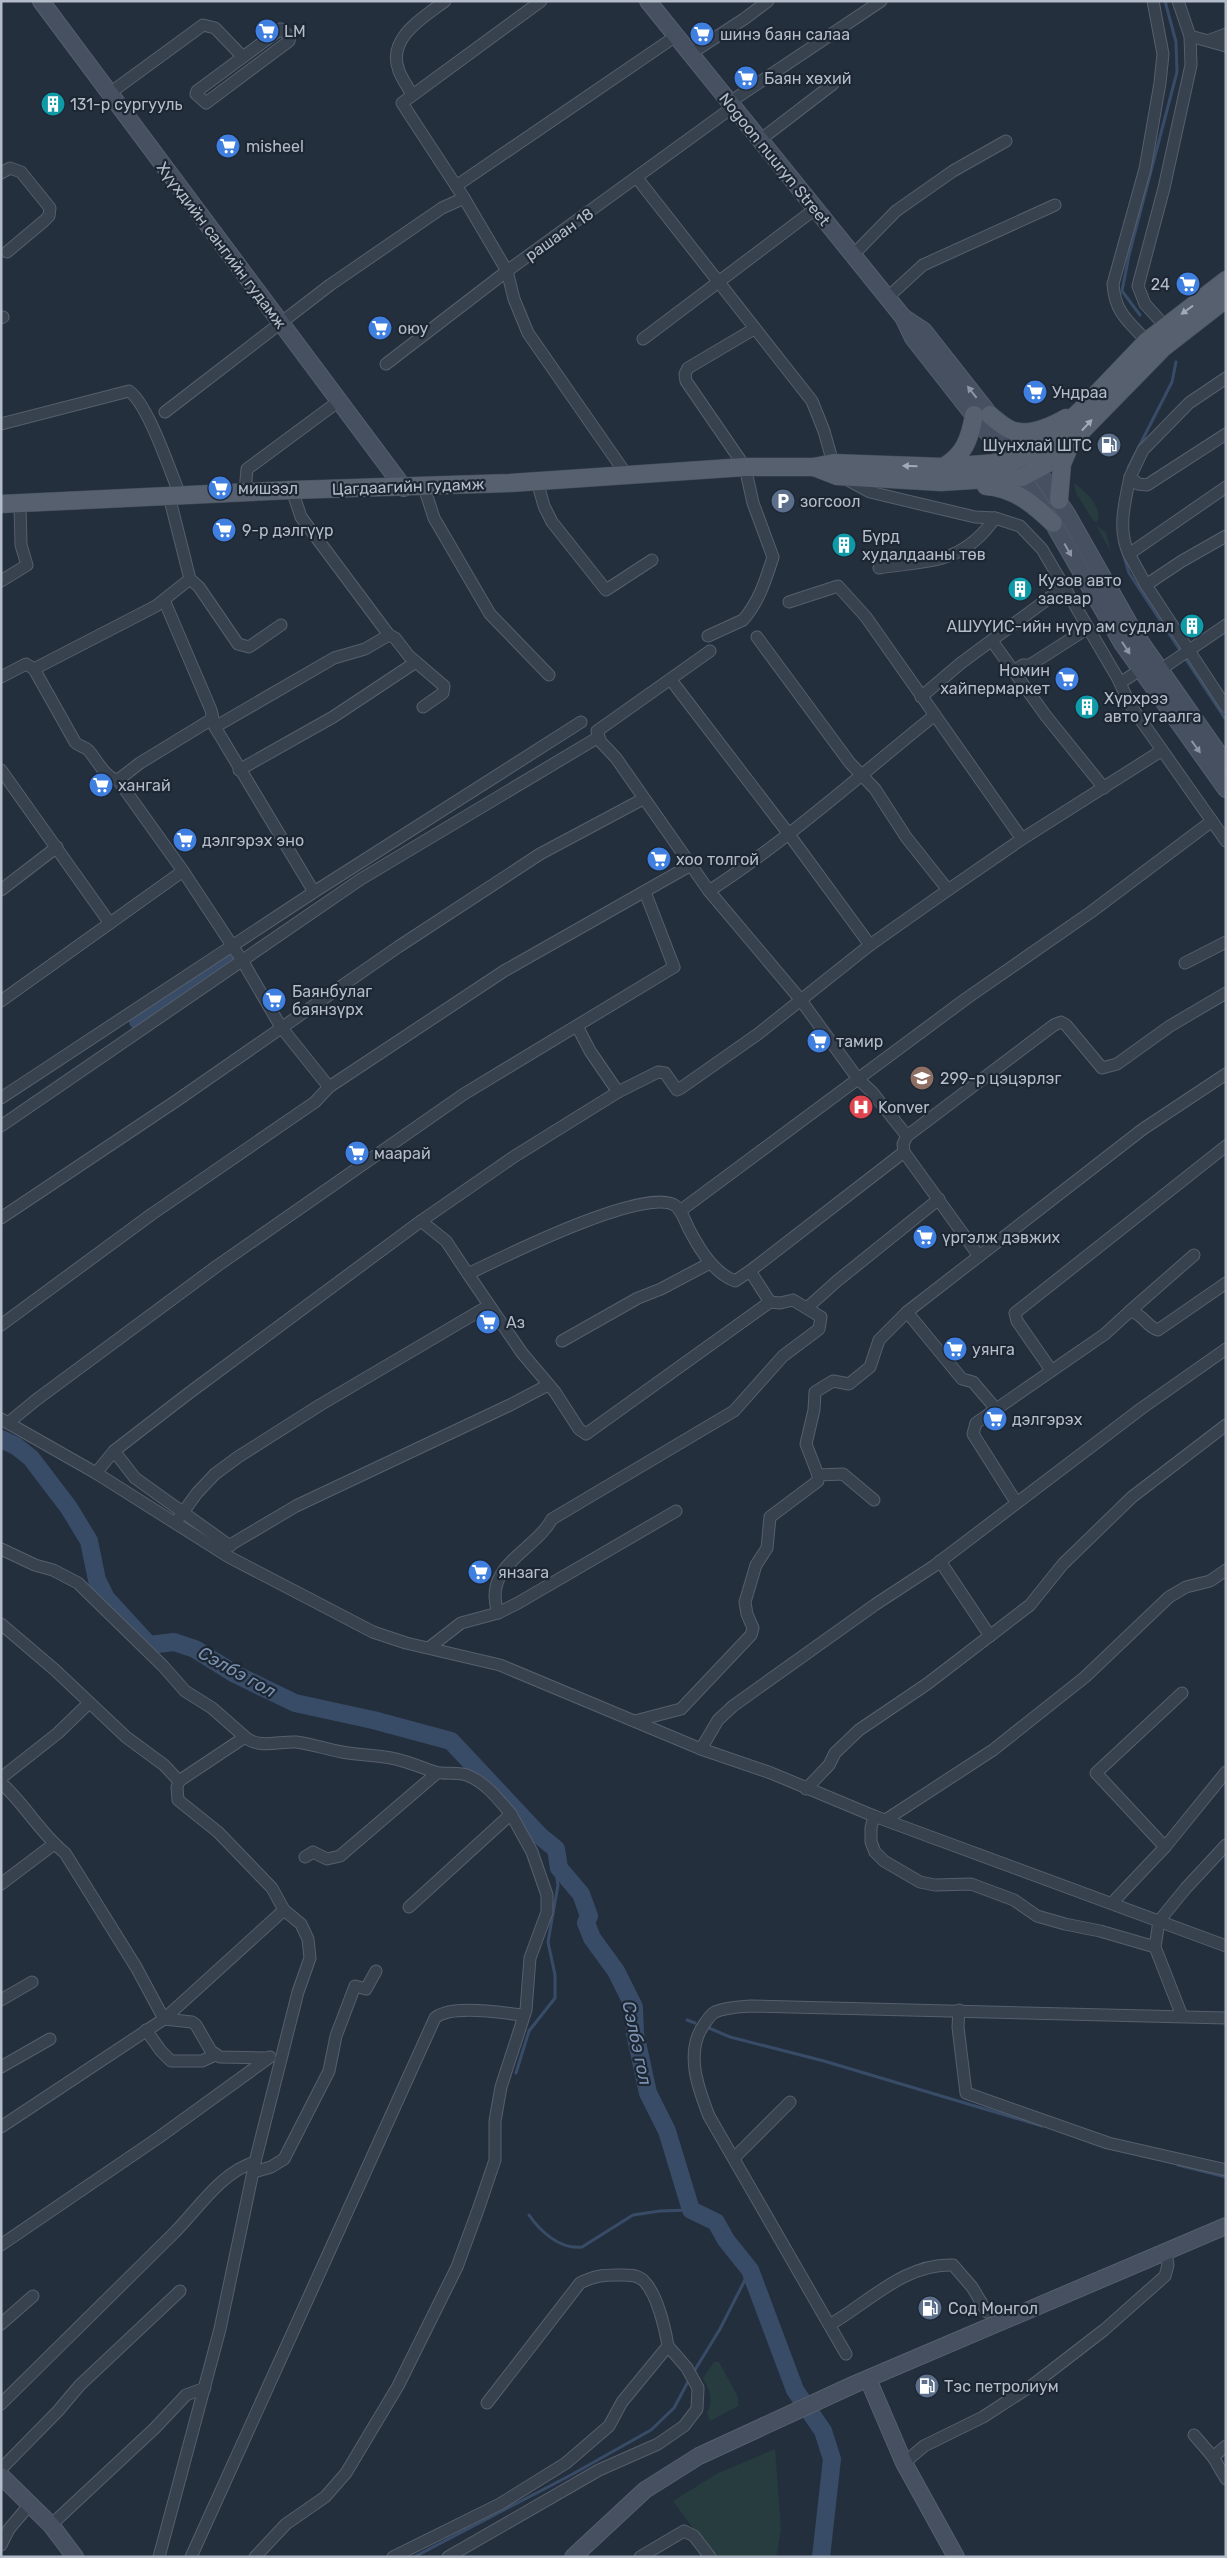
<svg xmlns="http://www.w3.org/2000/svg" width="1227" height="2558" viewBox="0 0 1227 2558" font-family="Rubik,sans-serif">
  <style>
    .green { fill: #263c3f }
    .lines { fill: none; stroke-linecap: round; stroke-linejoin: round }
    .stream { stroke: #394c67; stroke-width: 3 }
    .river { stroke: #394c67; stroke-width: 18 }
    .street-casing { stroke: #565f6c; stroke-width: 13 }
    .secondary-casing { stroke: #565f6c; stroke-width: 18 }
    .primary-casing { stroke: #414a57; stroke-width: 19 }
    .street { stroke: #38414e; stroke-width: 11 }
    .secondary { stroke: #465061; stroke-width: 16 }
    .primary { stroke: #56606e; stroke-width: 18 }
    .oneway { fill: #a1aab7 }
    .oneway2 { fill: #8e96a5 }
    .labels { text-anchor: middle; stroke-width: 4.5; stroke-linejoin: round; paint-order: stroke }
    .poi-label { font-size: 16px; fill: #b4bcc9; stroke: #1d2633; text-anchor: start }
    .street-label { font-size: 16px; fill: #b4bcc9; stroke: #1d2633 }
    .water-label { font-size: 18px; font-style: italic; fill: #7c92b1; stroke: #1d2633 }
  </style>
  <rect width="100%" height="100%" fill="#242f3e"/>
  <g class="green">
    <path d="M1074,483C1085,491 1102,506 1098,521L1094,522L1076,493Z"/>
    <polygon points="1096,525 1106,533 1111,552"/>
    <path d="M714,2362H719L738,2397V2406L710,2421L707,2413C714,2399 710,2391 703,2378Z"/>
    <polygon points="775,2449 781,2530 776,2557 714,2557 673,2501 718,2473"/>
  </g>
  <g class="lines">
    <g class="stream">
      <polyline points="1140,315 1122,291 1129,255 1177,72 1176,42 1165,1"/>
      <polyline points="1128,468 1172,382 1176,362"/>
      <polyline points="1123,553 1129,573 1226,720"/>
      <polyline points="687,2020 695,2023"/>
      <polyline points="709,2028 730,2037 824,2061 1042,2126"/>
      <polyline points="516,2073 529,2031 555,1998 555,1975 548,1942 558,1885 553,1856 540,1836"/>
      <polyline points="1178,2165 1226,2177"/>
      <path d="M529,2215C540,2231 560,2250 582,2247L633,2215L660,2211L691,2210"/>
      <polyline points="693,2373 720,2329 750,2270"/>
      <polyline points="414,2557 571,2475 651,2430 674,2408 690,2378"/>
    </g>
    <g class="river">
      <polyline points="138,1021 231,959"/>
      <polyline points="1,1439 16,1446 31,1458 69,1508 89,1541 97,1580 106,1598 149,1645 174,1642 195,1649 235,1674 295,1703 373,1720 451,1741 540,1836 556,1849 559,1868 581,1894 589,1916 586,1923 592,1938 616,1971 634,2007 635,2033 648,2093 667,2131 691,2210 716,2222 726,2240 750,2270 795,2390 823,2431 832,2459 821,2557"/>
    </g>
    <defs>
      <g id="street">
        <polyline points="541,1 402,103 464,198 507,271 514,299 528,333 626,474"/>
        <polygon points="281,29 290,37 289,41 206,103 196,94 197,91"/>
        <polyline points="1190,36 1226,46"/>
        <polyline points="1210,40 1226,34"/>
        <polyline points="690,54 744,19 768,1"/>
        <polyline points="110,93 203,25 215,28 243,57"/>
        <path d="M412,95C408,87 402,79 399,71C386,38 424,17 445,1"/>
        <polyline points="730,102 881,1"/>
        <polyline points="760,140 833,84"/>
        <polyline points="1,173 10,168 21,172 50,208 49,216 44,221 7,252"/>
        <polyline points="637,178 812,401 824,431 833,463"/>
        <polyline points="456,186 676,36"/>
        <polyline points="852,256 896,211 953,171 1006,141"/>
        <polyline points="888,297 923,265 1055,205"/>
        <polyline points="1,318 3,317"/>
        <polyline points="1165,326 1145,304 1138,286 1164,188 1191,65 1190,36 1178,1"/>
        <polyline points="643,339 815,209"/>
        <path d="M1147,341C1128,321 1115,313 1113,284L1145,169L1160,83L1163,54L1153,1"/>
        <polyline points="386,364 507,271 733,107"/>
        <polyline points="1226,378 1189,403 1143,450 1130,477 1138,484 1147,485 1226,434"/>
        <polyline points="165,412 330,285 442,208 464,198"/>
        <path d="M1,424L129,391C148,404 170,471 180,495"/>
        <polyline points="846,479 870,492 975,517 995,518 1020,526 1042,549 1117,677 1131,706 1226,841"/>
        <polyline points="537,481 544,506 552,522 606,590 652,560"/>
        <polyline points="424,487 434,518 490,614 549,675"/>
        <polyline points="1226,487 1129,554 1146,585 1226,707"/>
        <polyline points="292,490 301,517 389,635 395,638 409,656 444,686 443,693 423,707"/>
        <polyline points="245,492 247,469 339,401"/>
        <path d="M1129,554C1117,530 1125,501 1130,477"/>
        <path d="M879,568C929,560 962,565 995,518"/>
        <polyline points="190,579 199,587 238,644 249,647 281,625"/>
        <polyline points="1,581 27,565 21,545 20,504"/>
        <polyline points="1146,585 1182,561 1226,536"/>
        <polyline points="164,600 211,710 215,727 314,892"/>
        <polyline points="789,602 838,586 866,617 1022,839"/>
        <path d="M708,636L743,620C759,602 766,579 773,557L753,503L745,467L686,381L685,374L688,368L754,329"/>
        <polyline points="757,637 850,763 875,789 906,837 948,890"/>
        <polyline points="992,641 1046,716 1104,788"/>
        <path d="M34,669L75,742C79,747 85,746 89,751C97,760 105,778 118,780"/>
        <polyline points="1160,670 1226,625"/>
        <polyline points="1014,671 1023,665 1030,665 1088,628"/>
        <polyline points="1,677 26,664 34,669 156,606 190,579 169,496"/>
        <polyline points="671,680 788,833 870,945"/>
        <polyline points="1120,683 1140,670"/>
        <polyline points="921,697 961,663 1064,587"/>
        <polyline points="212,719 140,763 118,780 183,871 243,962 281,1027 329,1087"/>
        <polyline points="215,727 334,658 365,649 389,635"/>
        <polyline points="600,740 597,731 710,651"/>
        <polyline points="1,770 109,922"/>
        <polyline points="239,770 333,717 416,662"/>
        <polyline points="1,890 57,847"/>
        <path d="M709,891C789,839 860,775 935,715"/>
        <polyline points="1185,963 1226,942"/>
        <polyline points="1,1001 183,871"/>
        <polyline points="577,1026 590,1051 618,1092"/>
        <polyline points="1,1098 314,892 581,722"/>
        <polyline points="1,1126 361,879 597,738 616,758 709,891 800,999 858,1079 872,1092 907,1136"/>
        <polyline points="680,1211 967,998 1091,912 1212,821"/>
        <polyline points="1,1218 176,1101 398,947 540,854 643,799"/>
        <path d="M421,1221L446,1241L468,1274C499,1259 652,1182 677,1207C683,1213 686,1224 690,1231C700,1250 714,1273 735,1281L750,1271"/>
        <polyline points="979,1256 904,1152 903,1144 907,1136 1054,1025 1061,1022 1066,1025 1102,1068 1117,1064 1170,1026 1226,993"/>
        <path d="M468,1274L522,1353L555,1392L579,1429L586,1434L770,1302L780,1303L793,1300L821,1317L819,1329L783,1356L734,1411L552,1519C534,1552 482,1565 498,1613"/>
        <polyline points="770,1302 750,1271 904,1152"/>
        <polyline points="808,1307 837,1281 939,1199"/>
        <polyline points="1130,1311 1194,1255"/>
        <polyline points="1,1325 152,1214 315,1102 329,1087 504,971 691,865"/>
        <polyline points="562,1341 638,1298 661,1289 710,1263"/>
        <polyline points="1051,1370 1017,1321 1015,1313 1226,1146"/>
        <polyline points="996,1409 973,1382 962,1379 907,1312 1143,1129 1226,1074"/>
        <polyline points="1,1419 96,1473 114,1451 189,1393 421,1221 515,1156 618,1092 658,1072 665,1073 677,1090 681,1088 758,1034 870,945 948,890 1022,839 1161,751"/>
        <polyline points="8,1423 36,1400 217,1266 464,1094 674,967 645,892"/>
        <polyline points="114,1451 135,1478 230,1546"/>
        <polyline points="96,1473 229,1557 373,1632 406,1643 500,1665 701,1749 771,1773 874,1816 1226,1946"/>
        <polyline points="818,1475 843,1474 874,1500"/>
        <path d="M1016,1502L973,1434L976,1423L1105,1334L1130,1311C1145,1315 1145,1326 1158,1330L1226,1283"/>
        <polyline points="176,1522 197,1493 215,1474 238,1457 320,1405 488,1306"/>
        <polyline points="1,1549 35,1565 53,1570 78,1583 163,1666 185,1691 212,1708 245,1737 179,1781"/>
        <polyline points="220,1551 296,1506 510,1405 548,1385"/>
        <polyline points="940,1561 990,1636"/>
        <polyline points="1,1624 55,1670 126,1737 164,1765 179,1781 177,1787 178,1800 218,1832 272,1888 284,1910 301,1924 308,1939 310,1958 298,1992 255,2162 220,2329 159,2557"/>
        <polyline points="430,1647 461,1623 498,1613 518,1603 676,1511"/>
        <polyline points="635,1721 681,1709 751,1635 753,1628 747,1614 745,1602 756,1565 767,1548 770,1517 818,1481 818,1475 806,1444 814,1410 815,1392 833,1381 849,1384 870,1367 879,1340 907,1312"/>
        <path d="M245,1737C258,1749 280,1741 296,1742C312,1744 326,1749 342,1752C358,1755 375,1755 391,1758C407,1761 420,1767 435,1772C446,1775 458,1771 469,1776C486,1783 499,1800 511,1814"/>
        <polyline points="701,1749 718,1720 733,1706 876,1604 934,1566 1142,1408 1226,1349"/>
        <polyline points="1,1778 58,1733 89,1703"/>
        <path d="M1,1783C25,1804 40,1833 65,1853L136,1967L164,2019L192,2022L196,2025L211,2051L220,2057L267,2058"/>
        <polyline points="806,1789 829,1765 835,1753 859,1730 927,1684 1030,1605 1063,1564 1132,1497 1226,1425"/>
        <polyline points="874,1816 871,1828 871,1842 875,1852 884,1861 920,1882 935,1885 971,1884 1014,1900 1037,1916 1065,1924 1100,1931 1155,1947"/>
        <polyline points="887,1819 993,1750 1085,1677 1169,1597 1186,1587 1210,1581 1226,1570"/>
        <polyline points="1165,1847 1096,1773 1182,1693"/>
        <polyline points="305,1857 313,1852 327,1859 340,1856 437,1773"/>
        <polyline points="1,1884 54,1844"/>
        <polyline points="1112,1903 1165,1847 1226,1772"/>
        <polyline points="1,2000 32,1982"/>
        <polyline points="959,2010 958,2027 966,2093 1108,2143 1226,2170"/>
        <polyline points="1182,2016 1155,1947 1159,1921 1186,1888 1226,1845"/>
        <polyline points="146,2030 161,2051 171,2061 202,2061 215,2055"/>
        <polyline points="1,2067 50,2039"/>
        <polyline points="1,2127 164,2019 284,1910"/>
        <polyline points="734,2158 790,2102"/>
        <polyline points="254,2172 271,2167 284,2159 329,2071 336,2036 355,1986 366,1989 376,1971"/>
        <polyline points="1,2245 158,2138 270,2057"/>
        <polyline points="1,2324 33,2296"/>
        <path d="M831,2324C869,2302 905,2263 953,2265L972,2287L987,2312"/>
        <path d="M846,2354L709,2116C698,2088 684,2051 705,2023C708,2019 711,2014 715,2012C726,2007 738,2007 750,2006L1226,2018"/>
        <path d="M1,2404C58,2347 116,2290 174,2233C199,2208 220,2173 255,2162"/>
        <polyline points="1194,2435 1213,2457 1226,2479"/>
        <polyline points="1213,2457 1226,2446"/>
        <polyline points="904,2463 924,2446 983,2417 1034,2384 1104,2330 1165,2276 1168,2265 1166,2252"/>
        <polyline points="1,2469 58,2411 80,2385 180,2291"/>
        <polyline points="51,2525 155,2428 186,2395 205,2388"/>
        <polyline points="1,2545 9,2529 31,2503"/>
        <path d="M191,2557L435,2018C451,2004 502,2013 523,2015"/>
        <polyline points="255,2557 286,2524 325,2497 346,2473 398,2386 457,2267 479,2207 495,2160 495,2121 501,2087 526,2010 530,1958 547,1912 547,1895 532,1852 511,1814 409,1907"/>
        <path d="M393,2557L500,2504L566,2463L609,2426L622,2402L668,2346C665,2328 657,2293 643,2280C636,2274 626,2275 617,2275C602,2275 594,2276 580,2283L487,2403"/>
        <polyline points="448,2557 599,2470 658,2444 684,2426 697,2409 698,2388 687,2368 668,2346"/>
        <polyline points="640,2557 684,2531 694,2536 710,2557"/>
      </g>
      <g id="secondary">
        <polyline points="41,1 404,488"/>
        <polyline points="648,1 903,317 913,338 1022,477 1053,523 1122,643 1226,789"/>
        <polyline points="903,317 924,331 990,415 1037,469 1067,514 1135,634 1226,764"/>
        <polyline points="868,2379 904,2463 956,2557"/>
        <polyline points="1,2476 51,2525 75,2557"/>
        <polyline points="573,2557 645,2490 699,2456 855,2384 1226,2226"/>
      </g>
      <g id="primary">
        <path d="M990,415C996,420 1003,426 1009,429C1027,438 1050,427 1066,418"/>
        <polyline points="814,467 837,476 941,482 1022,477 1048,463 1072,441 1163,348 1226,299"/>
        <path d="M943,467C964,456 970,438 974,415"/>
        <path d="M986,486C1014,488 1033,504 1053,523"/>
        <polyline points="1059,500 1062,464 1070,445"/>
        <polyline points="1,504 292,490 510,483 745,467 814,467 833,463 943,467 1011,462 1040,448 1081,410 1147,341 1226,280"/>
      </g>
    </defs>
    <use href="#street" class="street-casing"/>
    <use href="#secondary" class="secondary-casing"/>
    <use href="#primary" class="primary-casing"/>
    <use href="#street" class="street"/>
    <use href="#secondary" class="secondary"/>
    <use href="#primary" class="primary"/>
  </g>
  <defs><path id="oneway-solid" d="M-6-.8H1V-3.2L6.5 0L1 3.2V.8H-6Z" transform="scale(1.25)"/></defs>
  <g class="oneway">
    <use href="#oneway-solid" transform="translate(1187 310) rotate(144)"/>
    <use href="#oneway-solid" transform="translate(1087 425) rotate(-47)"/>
    <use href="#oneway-solid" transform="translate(910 466) rotate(-178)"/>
  </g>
  <g class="oneway2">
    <use href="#oneway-solid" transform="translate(972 392) rotate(-128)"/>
    <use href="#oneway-solid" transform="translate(1068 550) rotate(61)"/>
    <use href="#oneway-solid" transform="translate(1126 648) rotate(57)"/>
    <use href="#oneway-solid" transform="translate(1196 747) rotate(54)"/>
  </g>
  <defs>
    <symbol id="supermarket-disc" viewBox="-11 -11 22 22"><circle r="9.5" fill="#3f7fe0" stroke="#1d2633"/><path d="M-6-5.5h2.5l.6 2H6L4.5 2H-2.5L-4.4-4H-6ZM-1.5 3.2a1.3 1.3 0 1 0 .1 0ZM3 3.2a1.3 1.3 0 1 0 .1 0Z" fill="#fff"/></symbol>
    <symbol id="building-disc" viewBox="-11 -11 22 22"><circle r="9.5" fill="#0f9aa8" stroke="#1d2633"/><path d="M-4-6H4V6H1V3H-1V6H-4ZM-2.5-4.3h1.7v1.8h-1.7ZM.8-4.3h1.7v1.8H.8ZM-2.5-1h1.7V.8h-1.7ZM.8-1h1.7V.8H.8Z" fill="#fff"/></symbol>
    <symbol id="fuel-disc" viewBox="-11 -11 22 22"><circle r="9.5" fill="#5c6f8a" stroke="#1d2633"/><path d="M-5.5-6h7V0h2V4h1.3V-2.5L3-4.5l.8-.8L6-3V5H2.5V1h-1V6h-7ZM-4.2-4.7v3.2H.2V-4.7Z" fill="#fff"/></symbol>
    <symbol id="parking-disc" viewBox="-11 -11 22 22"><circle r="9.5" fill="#5c6f8a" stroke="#1d2633"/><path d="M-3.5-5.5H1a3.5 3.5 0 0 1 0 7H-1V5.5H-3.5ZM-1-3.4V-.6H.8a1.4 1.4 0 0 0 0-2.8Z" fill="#fff"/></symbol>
    <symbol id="school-disc" viewBox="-11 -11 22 22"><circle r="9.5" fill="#8d6e63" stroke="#1d2633"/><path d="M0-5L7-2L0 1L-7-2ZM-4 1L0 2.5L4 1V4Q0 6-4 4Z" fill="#fff"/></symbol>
    <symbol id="hospital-disc" viewBox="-11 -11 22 22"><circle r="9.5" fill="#e0444e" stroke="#1d2633"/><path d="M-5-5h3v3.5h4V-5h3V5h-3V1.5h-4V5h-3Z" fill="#fff"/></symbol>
  </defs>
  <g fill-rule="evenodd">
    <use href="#supermarket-disc" x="253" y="17" width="28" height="28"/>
    <use href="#supermarket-disc" x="688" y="20" width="28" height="28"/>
    <use href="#supermarket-disc" x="732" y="64" width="28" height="28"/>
    <use href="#building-disc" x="39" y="90" width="28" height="28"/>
    <use href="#supermarket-disc" x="214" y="132" width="28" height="28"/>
    <use href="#supermarket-disc" x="1174" y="270" width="28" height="28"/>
    <use href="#supermarket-disc" x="366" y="314" width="28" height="28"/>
    <use href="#supermarket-disc" x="1021" y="378" width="28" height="28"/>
    <use href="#fuel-disc" x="1095" y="431" width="28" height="28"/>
    <use href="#supermarket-disc" x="206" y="474" width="28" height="28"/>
    <use href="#parking-disc" x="769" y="487" width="28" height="28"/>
    <use href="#supermarket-disc" x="210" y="516" width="28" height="28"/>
    <use href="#building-disc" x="830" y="531" width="28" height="28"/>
    <use href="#building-disc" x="1006" y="575" width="28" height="28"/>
    <use href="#building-disc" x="1178" y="612" width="28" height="28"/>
    <use href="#supermarket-disc" x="1053" y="665" width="28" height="28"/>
    <use href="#building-disc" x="1073" y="693" width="28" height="28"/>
    <use href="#supermarket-disc" x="87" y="771" width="28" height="28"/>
    <use href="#supermarket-disc" x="171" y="826" width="28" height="28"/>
    <use href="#supermarket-disc" x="645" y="845" width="28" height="28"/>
    <use href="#supermarket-disc" x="260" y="986" width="28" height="28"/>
    <use href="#supermarket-disc" x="805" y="1027" width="28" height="28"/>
    <use href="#school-disc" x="908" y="1064" width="28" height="28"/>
    <use href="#hospital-disc" x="847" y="1093" width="28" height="28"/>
    <use href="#supermarket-disc" x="343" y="1139" width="28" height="28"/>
    <use href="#supermarket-disc" x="911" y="1223" width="28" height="28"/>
    <use href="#supermarket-disc" x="474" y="1308" width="28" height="28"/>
    <use href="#supermarket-disc" x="941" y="1335" width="28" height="28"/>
    <use href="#supermarket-disc" x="981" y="1405" width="28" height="28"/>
    <use href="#supermarket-disc" x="466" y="1558" width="28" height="28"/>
    <use href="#fuel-disc" x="916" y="2294" width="28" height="28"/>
    <use href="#fuel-disc" x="913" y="2372" width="28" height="28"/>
  </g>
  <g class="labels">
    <g class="poi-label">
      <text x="284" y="37">LM</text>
      <text x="720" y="40">шинэ баян салаа</text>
      <text x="764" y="84">Баян хөхий</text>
      <text x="70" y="110">131-р сургууль</text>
      <text x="246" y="152">misheel</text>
      <text x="1170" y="290" text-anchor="end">24</text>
      <text x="398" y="334">оюу</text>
      <text x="1052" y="398">Ундраа</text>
      <text x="1092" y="451" text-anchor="end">Шунхлай ШТС</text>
      <text x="238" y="494">мишээл</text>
      <text x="800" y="507">зогсоол</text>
      <text x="242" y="536">9-р дэлгүүр</text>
      <text x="862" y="542">Бүрд<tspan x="862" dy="18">худалдааны төв</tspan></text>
      <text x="1038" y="586">Кузов авто<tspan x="1038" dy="18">засвар</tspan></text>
      <text x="1174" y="632" text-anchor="end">АШУҮИС-ийн нүүр ам судлал</text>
      <text x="1050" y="676" text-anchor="end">Номин<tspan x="1050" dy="18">хайпермаркет</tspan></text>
      <text x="1104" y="704">Хүрхрээ<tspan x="1104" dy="18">авто угаалга</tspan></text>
      <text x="118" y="791">хангай</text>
      <text x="202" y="846">дэлгэрэх эно</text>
      <text x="676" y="865">хоо толгой</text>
      <text x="292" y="997">Баянбулаг<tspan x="292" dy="18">баянзүрх</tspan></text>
      <text x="836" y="1047">тамир</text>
      <text x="940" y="1084">299-р цэцэрлэг</text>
      <text x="878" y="1113">Konver</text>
      <text x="374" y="1159">маарай</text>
      <text x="942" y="1243">үргэлж дэвжих</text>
      <text x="506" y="1328">Аз</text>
      <text x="972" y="1355">уянга</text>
      <text x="1012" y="1425">дэлгэрэх</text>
      <text x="498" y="1578">янзага</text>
      <text x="948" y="2314">Сод Монгол</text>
      <text x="944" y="2392">Тэс петролиум</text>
    </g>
    <g class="street-label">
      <text transform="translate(775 159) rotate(51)" y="6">Nogoon nuuryn Street</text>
      <text transform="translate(559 234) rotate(-35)" y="6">рашаан 18</text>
      <text transform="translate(222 245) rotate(53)" y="6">Хүүхдийн сангийн гудамж</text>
      <text transform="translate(408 486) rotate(-2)" y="6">Цагдаагийн гудамж</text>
    </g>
    <g class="water-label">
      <text transform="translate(237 1672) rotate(29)" y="6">Сэлбэ гол</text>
      <text transform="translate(637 2043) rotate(78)" y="6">Сэлбэ гол</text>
    </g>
  </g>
  <rect width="1227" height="2558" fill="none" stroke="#b4bcc9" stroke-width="5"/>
</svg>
